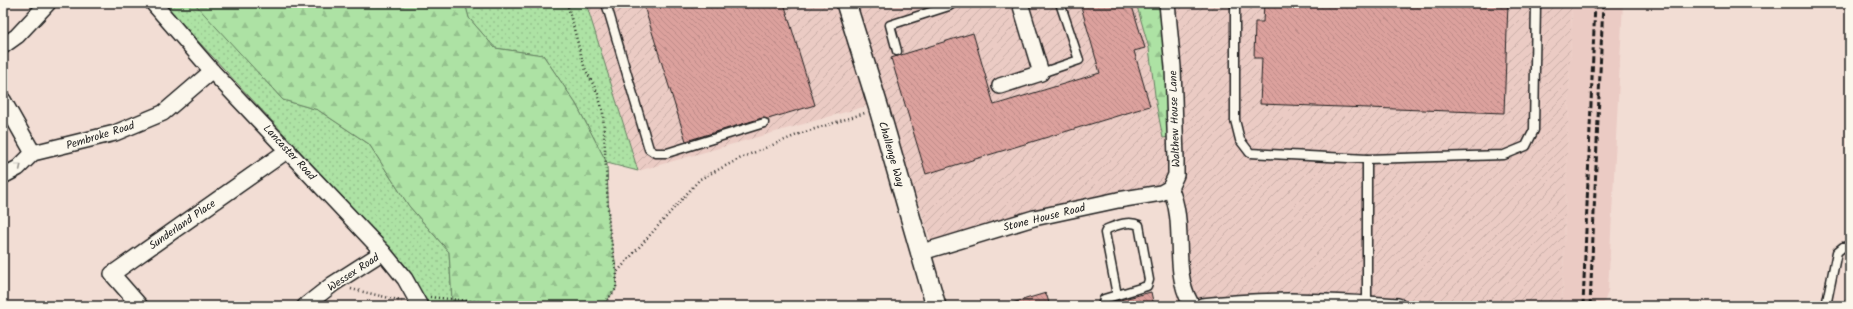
<svg xmlns="http://www.w3.org/2000/svg" width="1853" height="309" viewBox="0 0 1853 309" font-family="Kalam,sans-serif">
  <style>
    .built { fill: #ebcbc4 }
    .industrial { fill: url(#industrial-furrows) }
    .grass { fill: url(#grass-dots); stroke: #647f60 }
    .forest { fill: url(#forest-firs); stroke: #647f60 }
    .building { fill: url(#building-back-hatch); stroke: #1c1c1c }
    .lines { fill: none; stroke-linecap: round; stroke-linejoin: round }
    .service-casing { stroke: #1c1c1c; stroke-width: 11 }
    .minor-casing { stroke: #1c1c1c; stroke-width: 18 }
    .tertiary-casing { stroke: #1c1c1c; stroke-width: 22 }
    .path { stroke: #1c1c1c; stroke-width: 2.5; stroke-dasharray: 1 3; stroke-linecap: butt }
    .service { stroke: #fbf7ec; stroke-width: 8 }
    .minor { stroke: #fbf7ec; stroke-width: 15 }
    .tertiary { stroke: #fbf7ec; stroke-width: 19 }
    .rail { stroke: #1c1c1c; stroke-width: 3; stroke-dasharray: 6 3; stroke-linecap: butt }
    .oneway { stroke: #97948e }
    .labels { text-anchor: middle; stroke-width: 3; stroke-linejoin: round; paint-order: stroke }
    .street-label { font-size: 11px; fill: #1c1c1c; stroke: #fbf7ec }
  </style>
  <defs>
    <pattern id="industrial-furrows" width="10" height="10" patternUnits="userSpaceOnUse"><rect width="10" height="10" fill="#ebcbc4"/><path d="M-1 1l2-2M0 10L10 0M9 11l2-2" fill="none" stroke="#c9aea8"/></pattern>
    <pattern id="grass-dots" width="8" height="8" patternUnits="userSpaceOnUse"><rect width="8" height="8" fill="#ade2a4"/><path d="M2 2h.1M6 6h.1" fill="none" stroke="#94c18d" stroke-width="1.8" stroke-linecap="round"/></pattern>
    <pattern id="forest-firs" width="22" height="20" patternUnits="userSpaceOnUse"><rect width="22" height="20" fill="#ade2a4"/><path d="M5 1l3.5 6h-7zM16 11l3.5 6h-7z" fill="#94c18d"/></pattern>
    <pattern id="building-back-hatch" width="6" height="6" patternUnits="userSpaceOnUse"><rect width="6" height="6" fill="#dca19d"/><path d="M-1 5l2 2M0 0l6 6M5-1l2 2" fill="none" stroke="#bc8a87"/></pattern>
  </defs>
  <rect width="100%" height="100%" fill="#f2ddd4"/>
  <filter id="ink" filterUnits="userSpaceOnUse"><feTurbulence type="fractalNoise" baseFrequency=".025" numOctaves="2"/><feDisplacementMap in="SourceGraphic" scale="8" xChannelSelector="R" yChannelSelector="G"/><feConvolveMatrix kernelMatrix="1 2 1 2 8 2 1 2 1" color-interpolation-filters="sRGB"/></filter>
  <g filter="url(#ink)">
    <polygon class="built" points="1572,3 1623,3 1608,291 1603,306 1562,305"/>
    <polygon class="industrial" points="586,3 1572,3 1562,305 1524,303 1523,306 1178,306 1165,184 1032,210 931,241 884,101 638,171"/>
    <g class="grass">
      <polygon points="163,3 195,3 283,100 318,110 369,144 409,206 449,252 452,300 534,304 542,306 429,306 405,265"/>
      <polygon points="465,3 586,3 638,171 607,163 576,104 543,55 495,48 469,18"/>
    </g>
    <g class="forest">
      <polygon points="194,3 465,3 469,18 495,48 543,55 576,104 607,163 609,227 617,272 616,289 604,304 606,306 542,306 534,304 452,300 449,252 409,206 369,144 318,110 283,100"/>
      <polygon points="1136,3 1163,3 1170,137 1163,138 1156,103 1149,48"/>
    </g>
    <g class="building">
      <polygon points="643,3 784,3 815,105 768,119 762,118 686,141"/>
      <polygon points="1080,3 1131,3 1145,48 1134,51 1150,106 926,174 891,58 973,33 994,105 1100,73"/>
      <polygon points="1264,3 1508,3 1504,113 1260,104 1262,58 1254,58 1255,22 1263,22"/>
      <polygon points="1151,292 1154,306 1113,306 1112,302"/>
      <polygon points="1046,293 1050,306 1012,306 1012,303"/>
    </g>
    <g class="lines">
      <defs>
        <g id="service">
          <polyline points="606,3 649,149 655,153 667,153 764,123"/>
          <polyline points="1235,3 1235,120 1240,140 1250,153 1367,159 1504,155 1526,146 1534,130 1536,3"/>
          <polyline points="897,51 890,25 949,6 953,3"/>
          <polyline points="1041,73 1079,60 1060,3"/>
          <polyline points="1367,159 1367,304"/>
          <path d="M1102,306L1104,299L1147,286L1149,280L1139,225C1129,220 1117,225 1107,229L1105,233L1117,295"/>
          <polyline points="1826,306 1837,252 1843,247 1850,246"/>
        </g>
        <g id="minor">
          <polyline points="153,3 212,71 383,252 405,279 420,306"/>
          <polyline points="1167,3 1173,67 1176,159 1176,175 1170,188"/>
          <polyline points="3,46 17,36 48,3"/>
          <polyline points="1000,86 1041,73 1020,3"/>
          <polyline points="3,100 33,153"/>
          <polyline points="3,176 18,168 33,153 115,133 163,113 212,71"/>
          <path d="M1170,188C1187,224 1171,268 1190,302"/>
          <polyline points="919,253 1034,218 1118,200 1161,193 1170,188"/>
          <polyline points="140,306 112,274 288,150"/>
          <polyline points="305,306 333,284 383,252"/>
          <path d="M1202,306C1269,298 1331,301 1398,306"/>
        </g>
        <polyline id="tertiary" points="846,3 879,109 936,306"/>
      </defs>
      <use href="#service" class="service-casing"/>
      <use href="#minor" class="minor-casing"/>
      <use href="#tertiary" class="tertiary-casing"/>
      <g class="path">
        <polyline points="567,3 584,66 598,94 603,112 609,227 616,272"/>
        <polyline points="351,289 402,301"/>
        <polyline points="430,297 489,303 534,304 542,306"/>
        <polyline points="602,306 616,289 617,272 700,179 743,157 802,133 865,113"/>
      </g>
      <use href="#service" class="service"/>
      <use href="#minor" class="minor"/>
      <use href="#tertiary" class="tertiary"/>
      <g class="rail">
        <polyline points="1583,306 1595,3"/>
        <polyline points="1590,306 1603,3"/>
      </g>
    </g>
    <defs><path id="oneway-chevron" d="M-2-3.5L2.5 0L-2 3.5" fill="none" stroke-width="1.6" stroke-linecap="round" stroke-linejoin="round"/></defs>
    <use class="oneway" href="#oneway-chevron" transform="translate(19 166) rotate(-39)"/>
  </g>
  <g class="labels">
    <g class="street-label">
      <text transform="translate(1174 119) rotate(-92)" y="4">Walthew House Lane</text>
      <text transform="translate(100 135) rotate(-17)" y="4">Pembroke Road</text>
      <text transform="translate(290 152) rotate(47)" y="4">Lancaster Road</text>
      <text transform="translate(892 154) rotate(74)" y="4">Challenge Way</text>
      <text transform="translate(1044 217) rotate(-14)" y="4">Stone House Road</text>
      <text transform="translate(182 224) rotate(-35)" y="4">Sunderland Place</text>
      <text transform="translate(353 272) rotate(-33)" y="4">Wessex Road</text>
    </g>
  </g>
  <rect width="1853" height="309" fill="none" stroke="#fbf7ec" stroke-width="16"/>
  <rect x="8" y="8" width="1837" height="293" fill="none" stroke="#1c1c1c" stroke-width="1.5" filter="url(#ink)"/>
</svg>
